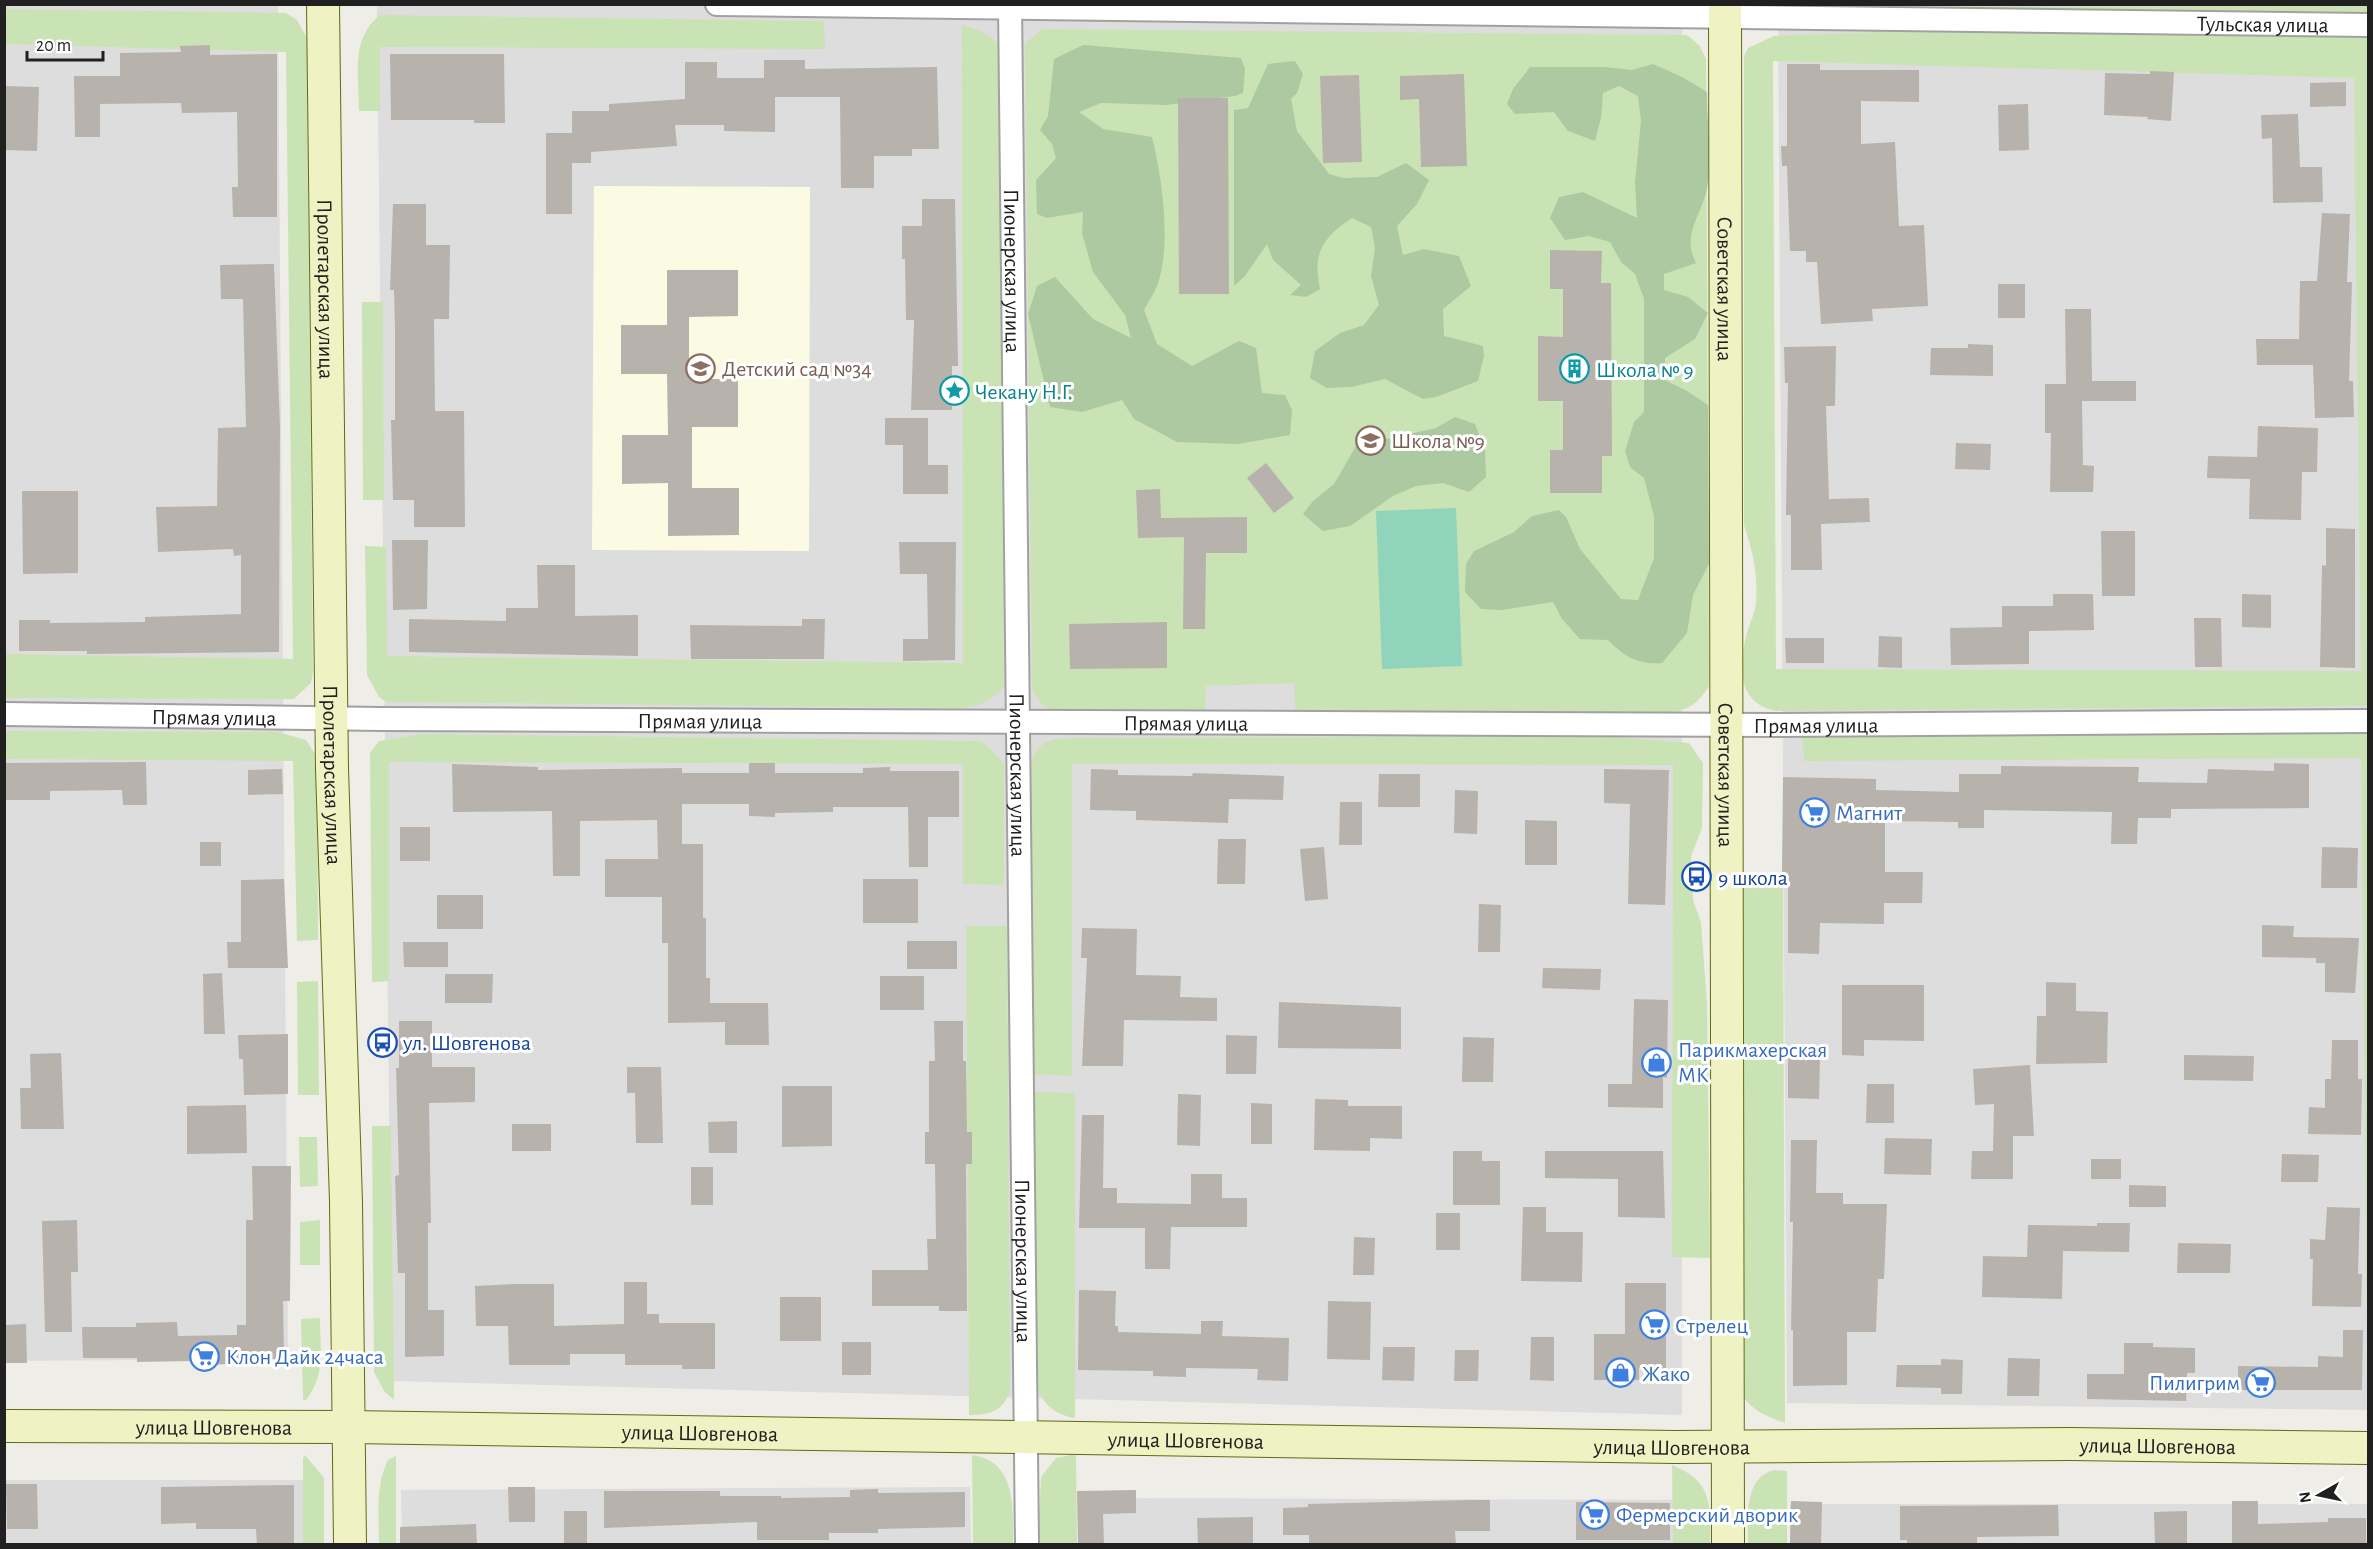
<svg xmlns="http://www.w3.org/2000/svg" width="2373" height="1549" viewBox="0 0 2373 1549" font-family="'Alegreya Sans',sans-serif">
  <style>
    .residential { fill: #dedddd }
    .education { fill: #fbfbe4 }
    .grass { fill: #cae3b4; fill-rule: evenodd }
    .forest { fill: #acc9a1 }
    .pitch { fill: #8fd4bb }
    .building { fill: #b8b2ad }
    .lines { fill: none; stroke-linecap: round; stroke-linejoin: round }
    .street-casing { stroke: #a1a1a1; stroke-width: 26 }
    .secondary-casing { stroke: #606b13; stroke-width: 34 }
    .street { stroke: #fff; stroke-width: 22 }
    .secondary { stroke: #eff2c2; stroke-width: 32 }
    .labels { text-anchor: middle; stroke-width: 6; stroke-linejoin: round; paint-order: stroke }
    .street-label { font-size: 22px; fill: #202020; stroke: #fff }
    .education-label { font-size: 22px; fill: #785e54; stroke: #fff; text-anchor: start }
    .culture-label { font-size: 22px; fill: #0d838f; stroke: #fff; text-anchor: start }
    .shop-label { font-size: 22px; fill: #366cbe; stroke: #fff; text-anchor: start }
    .transit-label { font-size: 22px; fill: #164399; stroke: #fff; text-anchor: start }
  </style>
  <rect width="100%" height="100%" fill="#efede7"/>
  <g class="residential">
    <polygon points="4,5 278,5 288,1359 5,1361"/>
    <polygon points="377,5 1682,5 1682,1415 392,1381"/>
    <polygon points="1778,5 2368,5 2368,1410 1787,1403"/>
    <polygon points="4,1480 308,1480 308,1544 5,1544"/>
    <polygon points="970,1487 971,1544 402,1544 401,1490"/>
    <polygon points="1082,1498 1698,1500 1698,1544 1083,1544"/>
    <rect x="1790" y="1504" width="578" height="40"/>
  </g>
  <polygon class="education" points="594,186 810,187 809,551 592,550"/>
  <g class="grass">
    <polygon points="2368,4 2366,12 1766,5 1766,4"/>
    <polygon points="5,9 286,13 297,20 307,38 313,672 311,683 294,699 5,698 5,654 293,659 286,52 5,44"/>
    <path d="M380,15L824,21L825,49L380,47V111H359C359,78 350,38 380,15Z"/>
    <path d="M962,25C979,30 991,33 1000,48L1004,687C991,700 981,706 963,708L386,702L379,697L367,675L365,546L386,547L387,656L963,663Z"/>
    <path d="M1043,29L1687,35L1700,46L1706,59L1709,686C1697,705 1688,710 1667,713L1296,717L1294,683L1206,686L1205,710L1055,712L1043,706L1032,690L1025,43Z"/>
    <path d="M1884,32L2368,36V706L1776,711C1737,703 1738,666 1747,633C1750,622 1755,614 1756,602C1758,574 1753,552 1744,525V56L1748,48L1774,36ZM1773,61L2354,78L2361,671L1776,669Z"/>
    <polygon points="362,302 383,302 384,500 363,500"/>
    <polygon points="5,731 278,732 306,740 317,757 318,940 297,941 293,761 5,759"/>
    <polygon points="2368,733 2368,1429 2361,758 1804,761 1802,735"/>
    <polygon points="421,734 976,741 984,743 1004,763 1004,885 963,884 963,764 389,762 389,981 372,982 370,753 379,741"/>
    <path d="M1602,736L1689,743L1703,763L1702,828L1691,856L1693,900L1701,922L1707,1004L1710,1258L1672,1257L1673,765L1072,764V1076L1030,1074L1032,760C1039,740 1052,739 1072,738Z"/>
    <path d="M1739,879L1783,880L1785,1423C1768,1417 1755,1412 1743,1397Z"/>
    <path d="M966,926H1007L1010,1390C1004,1411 990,1415 969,1415Z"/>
    <polygon points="318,981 319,1095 298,1095 297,982"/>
    <path d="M1033,1092L1075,1093V1418C1057,1415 1047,1408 1038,1391Z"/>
    <polygon points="372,1126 391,1126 394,1400 384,1391 374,1372"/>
    <polygon points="299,1137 317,1137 318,1186 300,1187"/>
    <polygon points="320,1220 320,1265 300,1265 300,1222"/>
    <path d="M320,1318C320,1349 326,1374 306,1400H303L301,1319Z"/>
    <polygon points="1076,1454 1077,1544 1038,1544 1041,1477 1056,1458"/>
    <polygon points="305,1455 324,1478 324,1544 303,1544 303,1458"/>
    <path d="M972,1455C1017,1460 1013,1511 1013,1544H973Z"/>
    <path d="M396,1456V1544H379C379,1515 375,1487 388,1460Z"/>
    <path d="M1672,1465C1714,1482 1710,1505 1710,1544H1673Z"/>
    <path d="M1775,1470L1787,1471V1544H1748C1748,1520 1743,1476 1775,1470Z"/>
  </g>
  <g class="forest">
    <path d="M1083,45L1241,58L1245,69L1243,93L1235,96L1167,105L1101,103L1079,112L1103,129L1152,137C1162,177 1172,246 1157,286C1154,294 1148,302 1144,310L1157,344L1192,366L1239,341L1256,348L1262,393L1285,395L1292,410L1290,435L1238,444L1177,442L1134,419L1122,400L1082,412L1050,407L1028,314L1037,286L1055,277L1093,319L1131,338L1125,315L1093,272L1082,233L1083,212L1047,218L1037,214L1036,180L1056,158L1052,144L1040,130L1048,116L1054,59Z"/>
    <path d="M1295,61L1303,74L1297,93L1291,99L1297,131L1329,174L1343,178L1377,177L1406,163L1429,180L1417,204L1397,226L1403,255L1424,249L1459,256L1471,286L1443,309L1444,336L1483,346L1484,356L1478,381L1436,397L1423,399L1385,379L1351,387L1327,388L1310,378L1315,351L1340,333L1364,325L1379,305L1371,276L1375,248L1371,227L1352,218C1323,237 1312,253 1320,289L1306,297L1290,295L1301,285L1273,260L1267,244L1245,276L1234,286V110L1248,108L1268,64Z"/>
    <path d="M1653,64L1682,77L1707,92C1707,115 1712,174 1706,193C1699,219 1682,236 1696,263L1664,274V290L1688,297L1708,313L1695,339L1665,358V380L1687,391L1708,405L1709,564L1693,595L1687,633L1662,663C1639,665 1624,657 1608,640L1580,639L1562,619L1553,602L1502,610L1481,609L1465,592L1466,564L1474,551L1514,532L1532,516L1559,510L1566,517L1580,549L1621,599L1638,600L1654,558V516L1644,478L1630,467L1625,451L1634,422L1644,412V299L1635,274L1621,262L1610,242L1589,236L1565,240L1550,218L1559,197L1583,192L1637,218L1635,182L1641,121L1638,96L1619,86L1603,93L1601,118L1595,141L1568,131L1554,112L1515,114L1507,104L1513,89L1530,67H1604L1632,70Z"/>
    <polygon points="1455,417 1475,424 1485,450 1486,477 1469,492 1443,483 1416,486 1393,496 1350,526 1323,531 1303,514 1313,501 1334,484 1356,446 1436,428"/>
  </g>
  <polygon class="pitch" points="1456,508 1462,666 1382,669 1376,511"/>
  <g class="building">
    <polygon points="210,45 210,55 277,54 277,217 233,217 232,187 238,187 237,112 182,113 181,103 100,104 100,137 75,137 74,76 120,76 120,53 181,52 180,46"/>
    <polygon points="390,54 504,54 505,123 474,123 474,120 391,120"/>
    <polygon points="764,60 805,60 805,69 937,67 939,149 912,149 912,156 874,156 874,188 841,188 840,97 775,97 775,132 724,131 724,125 675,125 677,146 591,152 591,163 572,163 572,214 546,214 546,133 572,133 572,111 609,111 609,104 685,99 685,62 717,62 717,78 764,78"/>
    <polygon points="1787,64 1820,64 1820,70 1919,70 1919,102 1861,101 1861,144 1895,142 1899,226 1924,225 1928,306 1872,309 1873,321 1821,324 1817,262 1806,262 1806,251 1790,251 1787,166 1782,166 1781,146 1787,146"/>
    <polygon points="2150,71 2174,72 2171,121 2147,119 2148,117 2104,115 2105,73 2150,74"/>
    <polygon points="1464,74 1467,166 1421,167 1419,99 1400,100 1400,76"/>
    <polygon points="1359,75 1362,162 1323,163 1320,76"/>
    <polygon points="2346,82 2346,106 2310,107 2310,83"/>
    <polygon points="4,86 39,87 37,151 4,150"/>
    <polygon points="1178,98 1228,98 1229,294 1179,294"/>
    <polygon points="2028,104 2029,150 1999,151 1998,105"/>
    <polygon points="2298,114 2300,167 2322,167 2323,202 2273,203 2272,138 2262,139 2261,115"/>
    <polygon points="922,199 955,199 958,366 952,366 952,410 911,410 914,320 906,320 905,259 902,259 902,226 922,226"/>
    <polygon points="393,204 426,204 426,245 450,245 449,319 434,319 435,411 464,411 465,527 414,527 414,500 393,500 391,420 395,420 395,328 394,290 390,290"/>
    <polygon points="2322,213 2350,214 2347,282 2352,282 2349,381 2353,381 2354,417 2315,418 2313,365 2257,365 2256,339 2299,339 2300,281 2317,281"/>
    <polygon points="1550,250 1602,251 1601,283 1611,283 1612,456 1602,456 1602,493 1550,493 1550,450 1563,450 1563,401 1538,401 1538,336 1563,337 1563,289 1550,289"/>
    <polygon points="274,264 280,427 279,652 87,654 87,651 19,651 19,620 50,620 50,623 145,622 145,617 241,614 241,555 234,556 233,549 158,552 156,507 217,506 218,428 246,427 243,299 221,299 220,265"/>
    <polygon points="667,270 738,270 738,316 689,317 689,379 738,379 738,427 692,427 692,488 739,488 739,535 668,536 668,483 622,484 622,435 668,435 667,374 621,374 621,325 667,325"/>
    <rect x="1998" y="284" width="27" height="34"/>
    <polygon points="2065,309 2091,309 2092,381 2136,381 2136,401 2082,401 2083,465 2094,466 2093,492 2050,492 2051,433 2045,433 2045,384 2066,384"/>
    <polygon points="1968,344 1993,345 1993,376 1930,375 1931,348 1968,348"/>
    <polygon points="1836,346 1835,406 1826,406 1829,499 1869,498 1870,522 1821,524 1822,570 1791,570 1791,515 1786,515 1788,383 1785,383 1784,347"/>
    <polygon points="885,418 928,418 928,465 948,465 948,494 903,494 903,445 885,445"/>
    <polygon points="2258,426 2318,428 2317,472 2302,472 2301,520 2249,519 2250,479 2207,478 2208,456 2257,457"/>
    <polygon points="1956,443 1991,444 1990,470 1955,469"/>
    <polygon points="1266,463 1294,498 1274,513 1247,478"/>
    <polygon points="1160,489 1161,518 1247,517 1247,553 1206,553 1205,629 1183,629 1184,537 1138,538 1136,490"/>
    <polygon points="22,491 78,491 78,573 23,574"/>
    <polygon points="2326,528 2355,529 2355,668 2320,667 2322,565 2326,566"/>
    <polygon points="2101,531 2135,531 2135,596 2102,596"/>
    <polygon points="392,540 428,540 427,609 393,610"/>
    <polygon points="899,542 956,542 955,660 903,661 903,639 928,639 927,574 900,574"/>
    <polygon points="537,565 575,565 575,616 638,615 638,656 409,652 409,619 506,621 506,608 538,608"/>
    <polygon points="2053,594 2093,594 2094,630 2029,631 2029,664 1951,665 1950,628 2002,627 2002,606 2053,606"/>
    <polygon points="2242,594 2271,595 2271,628 2242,627"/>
    <polygon points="2194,618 2221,618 2222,667 2195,667"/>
    <polygon points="802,619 825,619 824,659 691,659 690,625 802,626"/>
    <polygon points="1167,622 1167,668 1070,669 1069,624"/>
    <polygon points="1879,636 1902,637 1902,668 1878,667"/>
    <polygon points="1785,638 1824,638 1824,663 1786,663"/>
    <polygon points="146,762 147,805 123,805 122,790 50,791 50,800 4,800 4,763"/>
    <polygon points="749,763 775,763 775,773 863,773 863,768 890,767 890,771 959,771 959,817 928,817 928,867 909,867 908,807 833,807 833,812 775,813 775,817 749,816 749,804 682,804 682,844 703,844 703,918 706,918 706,978 710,978 710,1003 768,1003 769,1045 725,1045 725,1022 668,1023 668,943 662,943 662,897 605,897 605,859 658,859 657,820 580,821 580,876 553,876 552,811 453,812 452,764 538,767 538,770 682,768 682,773 749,773"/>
    <polygon points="2274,763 2309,764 2309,808 2171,809 2171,818 2138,818 2137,844 2111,844 2112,812 1984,810 1984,828 1958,828 1958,822 1885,821 1885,872 1923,872 1922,903 1884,903 1884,924 1820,923 1819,954 1788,953 1788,873 1782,872 1783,777 1876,779 1876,790 1959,792 1959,774 2001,774 2001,766 2139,767 2138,782 2207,783 2208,769 2274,771"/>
    <polygon points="282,769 283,794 248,795 248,770"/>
    <polygon points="1091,769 1118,770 1118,775 1192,776 1193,773 1284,776 1283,800 1229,799 1228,823 1136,820 1136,811 1090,810"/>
    <polygon points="1604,769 1669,770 1665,905 1628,904 1630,804 1604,803"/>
    <polygon points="1379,774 1420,774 1420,807 1378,807"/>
    <polygon points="1455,790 1478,791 1477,834 1454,833"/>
    <polygon points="1340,802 1362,802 1362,845 1339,845"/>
    <polygon points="1525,820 1557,821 1557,865 1525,865"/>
    <rect x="400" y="827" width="30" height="34"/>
    <polygon points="1218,839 1246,839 1245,884 1217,884"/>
    <rect x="200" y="842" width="21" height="24"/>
    <polygon points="1324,847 1328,899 1305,901 1300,849"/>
    <polygon points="2322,847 2358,848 2357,888 2321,888"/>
    <polygon points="284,879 288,968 228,968 227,942 241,942 241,880"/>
    <rect x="863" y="879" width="55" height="44"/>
    <rect x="437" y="895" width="46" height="34"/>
    <polygon points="1479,904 1501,905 1500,952 1478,952"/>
    <polygon points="2262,925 2294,926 2293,937 2359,938 2355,993 2325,992 2325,963 2316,963 2316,958 2262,957"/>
    <polygon points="1082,928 1137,929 1136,975 1181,976 1180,997 1217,998 1217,1021 1124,1020 1123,1066 1082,1066 1087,958 1081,958"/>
    <rect x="907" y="941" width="50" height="28"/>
    <polygon points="403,942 448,942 448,967 404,967"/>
    <polygon points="1543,968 1601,969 1600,990 1542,988"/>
    <polygon points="222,973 225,1034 204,1034 203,974"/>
    <polygon points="445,974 493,974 492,1003 445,1003"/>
    <rect x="880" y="976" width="44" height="34"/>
    <polygon points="2046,982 2076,983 2076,1011 2108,1012 2107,1063 2036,1064 2037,1016 2046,1016"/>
    <polygon points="1842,985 1924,985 1924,1041 1864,1040 1864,1056 1842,1055"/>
    <polygon points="1634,999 1668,1000 1667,1078 1663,1077 1663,1108 1608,1107 1608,1084 1632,1084"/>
    <polygon points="1279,1002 1401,1007 1401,1049 1278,1048"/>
    <polygon points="399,1021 432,1021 432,1067 475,1067 475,1102 429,1103 431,1223 428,1223 428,1310 444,1310 444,1356 405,1357 405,1273 398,1273 395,1176 399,1175 396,1068 399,1068"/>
    <polygon points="934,1021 963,1021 963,1061 966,1061 967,1132 972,1132 972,1164 966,1164 967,1311 939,1311 939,1306 872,1306 872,1270 928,1270 927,1239 936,1239 935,1164 925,1164 925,1132 929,1132 929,1061 935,1061"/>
    <polygon points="288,1034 288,1094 244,1095 243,1059 239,1059 238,1035"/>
    <polygon points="1226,1035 1257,1036 1256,1074 1226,1074"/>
    <polygon points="1463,1037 1494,1038 1493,1082 1462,1082"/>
    <polygon points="2332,1040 2358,1040 2358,1079 2362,1079 2361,1135 2308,1134 2309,1107 2325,1108 2325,1079 2331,1079"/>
    <polygon points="61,1053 64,1129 21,1129 20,1088 31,1088 30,1054"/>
    <polygon points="2184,1055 2254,1056 2253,1081 2184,1080"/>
    <polygon points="1788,1057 1820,1058 1819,1099 1788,1098"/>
    <polygon points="2030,1065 2034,1136 2013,1136 2013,1179 1971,1179 1972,1151 1993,1151 1994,1104 1975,1105 1973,1069"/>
    <polygon points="627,1067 661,1067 663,1143 636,1143 635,1093 627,1093"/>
    <polygon points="1867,1084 1894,1084 1894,1123 1866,1123"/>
    <polygon points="782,1086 832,1086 832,1146 782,1147"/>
    <polygon points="1178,1094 1201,1095 1200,1146 1177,1145"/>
    <polygon points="1315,1099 1348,1100 1348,1106 1402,1106 1402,1139 1370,1138 1370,1151 1314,1150"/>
    <polygon points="1251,1103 1272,1104 1272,1144 1251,1144"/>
    <polygon points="246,1105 247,1153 187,1154 187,1106"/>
    <polygon points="1082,1115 1104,1115 1103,1188 1117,1188 1117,1203 1191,1204 1191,1174 1222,1174 1222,1198 1247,1198 1247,1227 1171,1227 1170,1269 1145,1269 1145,1228 1079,1228"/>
    <polygon points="737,1121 737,1153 709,1153 708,1122"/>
    <rect x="512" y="1124" width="39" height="27"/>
    <polygon points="1885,1138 1932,1139 1931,1175 1884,1174"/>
    <polygon points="1791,1140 1817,1140 1816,1193 1843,1193 1843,1204 1887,1204 1884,1279 1878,1279 1876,1332 1847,1332 1847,1385 1793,1386 1793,1330 1791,1330 1793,1222 1790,1222"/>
    <polygon points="1453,1151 1482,1151 1482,1161 1500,1161 1500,1205 1453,1205"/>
    <polygon points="1545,1151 1663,1151 1665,1218 1618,1217 1618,1179 1545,1178"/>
    <polygon points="2282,1154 2319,1155 2318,1182 2281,1182"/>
    <rect x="2091" y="1159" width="30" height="20"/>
    <polygon points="252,1166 291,1166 290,1301 283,1301 284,1359 233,1360 233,1364 192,1365 192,1361 137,1362 137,1358 83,1358 82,1327 136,1327 136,1323 177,1322 178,1336 237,1335 237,1325 246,1325 246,1220 253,1220"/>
    <rect x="691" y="1167" width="22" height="38"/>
    <polygon points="2129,1185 2166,1186 2166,1207 2129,1207"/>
    <polygon points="1523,1207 1546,1207 1546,1232 1583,1232 1582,1282 1521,1281"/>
    <polygon points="2327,1207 2360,1208 2358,1274 2362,1274 2361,1307 2312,1306 2313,1259 2310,1259 2310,1239 2325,1240"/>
    <rect x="1436" y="1213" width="24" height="37"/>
    <polygon points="77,1220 78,1272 71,1272 72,1332 45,1332 42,1221"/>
    <polygon points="2097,1223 2130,1223 2129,1252 2063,1251 2062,1299 1982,1297 1983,1256 2027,1257 2028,1225 2097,1226"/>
    <polygon points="1354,1237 1375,1238 1374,1275 1353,1275"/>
    <polygon points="2178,1243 2231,1244 2230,1273 2177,1273"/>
    <polygon points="624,1282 647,1282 647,1314 659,1314 659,1323 715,1323 715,1369 682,1369 682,1365 625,1365 625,1354 570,1354 570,1365 509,1365 508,1326 476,1326 475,1286 513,1284 554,1284 554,1326 624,1324"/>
    <polygon points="1625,1283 1666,1283 1666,1369 1639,1368 1639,1380 1594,1380 1594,1334 1625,1334"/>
    <polygon points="1079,1290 1116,1291 1115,1326 1118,1326 1118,1332 1201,1334 1201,1321 1223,1321 1222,1336 1289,1338 1288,1381 1257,1380 1258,1369 1186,1368 1186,1377 1153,1376 1153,1371 1078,1370"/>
    <rect x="780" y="1297" width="41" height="44"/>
    <polygon points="1328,1301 1371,1302 1370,1360 1327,1359"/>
    <polygon points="26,1324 27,1363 4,1363 4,1325"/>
    <polygon points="2343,1330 2363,1330 2362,1390 2238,1390 2238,1366 2318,1367 2318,1356 2343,1357"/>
    <polygon points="1531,1337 1554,1337 1554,1381 1530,1380"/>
    <rect x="842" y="1342" width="29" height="33"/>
    <polygon points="2124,1343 2153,1343 2153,1347 2195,1348 2195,1373 2187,1373 2186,1401 2087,1399 2087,1374 2124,1374"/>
    <polygon points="1383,1347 1415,1347 1414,1381 1382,1380"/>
    <polygon points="1455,1350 1479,1350 1478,1381 1454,1381"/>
    <polygon points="2008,1358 2040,1359 2039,1396 2007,1396"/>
    <polygon points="1941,1359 1963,1360 1962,1394 1941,1394 1941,1388 1896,1387 1897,1365 1941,1365"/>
    <polygon points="6,1484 37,1484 38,1529 7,1529"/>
    <polygon points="294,1485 294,1545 257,1545 256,1529 196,1529 196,1523 161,1524 161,1487"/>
    <polygon points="508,1487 535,1487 535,1522 509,1522"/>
    <polygon points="878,1489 878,1493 965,1492 965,1527 878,1529 878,1533 829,1533 829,1540 757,1540 757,1522 604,1528 604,1491 720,1491 720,1496 781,1496 781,1498 850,1497 850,1490"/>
    <polygon points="1136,1490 1136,1513 1103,1514 1104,1545 1078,1545 1077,1491"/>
    <polygon points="1469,1500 1490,1500 1490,1531 1455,1531 1456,1545 1309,1544 1309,1535 1283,1535 1283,1508 1308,1507 1308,1504"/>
    <polygon points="1791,1501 1822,1502 1821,1545 1790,1545"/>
    <polygon points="2232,1501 2258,1501 2258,1524 2328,1522 2328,1518 2366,1518 2366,1545 2232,1545"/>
    <polygon points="1576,1502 1670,1503 1670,1540 1576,1540"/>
    <polygon points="2058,1505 2059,1536 1977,1537 1977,1545 1907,1545 1907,1540 1900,1540 1900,1506"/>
    <rect x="564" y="1511" width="23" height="33"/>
    <polygon points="2187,1511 2187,1545 2155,1545 2154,1512"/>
    <polygon points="1253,1517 1253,1545 1198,1545 1197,1518"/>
    <polygon points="476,1524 477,1545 400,1545 400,1527"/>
  </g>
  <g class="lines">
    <defs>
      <g id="street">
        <path id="s1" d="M717,4L2368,25"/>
        <path id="s2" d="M1010,4L1027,1544"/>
        <path id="s3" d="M4,714L382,719L1778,725L2368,721"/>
      </g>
      <g id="secondary">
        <path id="s4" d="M323,4L332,769L346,1202L350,1544"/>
        <path id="s5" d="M1725,4L1728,1544"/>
        <path id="s6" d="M4,1426L350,1427L1675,1447L2070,1444L2368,1448"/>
      </g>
    </defs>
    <use href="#street" class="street-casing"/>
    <use href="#secondary" class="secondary-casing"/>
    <use href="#street" class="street"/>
    <use href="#secondary" class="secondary"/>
  </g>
  <defs>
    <symbol id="school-ring" viewBox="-11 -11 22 22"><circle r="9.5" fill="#fff" stroke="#8d6e63" stroke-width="1.5"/><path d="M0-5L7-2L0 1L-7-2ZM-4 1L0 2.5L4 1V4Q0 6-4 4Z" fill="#8d6e63"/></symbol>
    <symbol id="building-ring" viewBox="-11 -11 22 22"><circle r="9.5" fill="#fff" stroke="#0f9aa8" stroke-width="1.5"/><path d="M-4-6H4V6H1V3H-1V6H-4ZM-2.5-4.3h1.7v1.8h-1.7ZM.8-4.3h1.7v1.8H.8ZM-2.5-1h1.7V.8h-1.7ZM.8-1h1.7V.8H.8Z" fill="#0f9aa8"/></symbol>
    <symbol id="sight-ring" viewBox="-11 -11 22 22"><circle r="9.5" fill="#fff" stroke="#0f9aa8" stroke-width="1.5"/><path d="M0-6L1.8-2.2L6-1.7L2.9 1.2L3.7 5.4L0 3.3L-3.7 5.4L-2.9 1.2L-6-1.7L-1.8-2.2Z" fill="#0f9aa8"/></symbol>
    <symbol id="supermarket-ring" viewBox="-11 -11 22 22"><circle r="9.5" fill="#fff" stroke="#3f7fe0" stroke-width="1.5"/><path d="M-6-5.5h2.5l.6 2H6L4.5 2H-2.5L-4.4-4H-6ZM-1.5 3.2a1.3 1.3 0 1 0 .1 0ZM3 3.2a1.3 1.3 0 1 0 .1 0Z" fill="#3f7fe0"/></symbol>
    <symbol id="bus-ring" viewBox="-11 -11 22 22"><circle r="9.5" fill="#fff" stroke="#1a4fb4" stroke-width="1.5"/><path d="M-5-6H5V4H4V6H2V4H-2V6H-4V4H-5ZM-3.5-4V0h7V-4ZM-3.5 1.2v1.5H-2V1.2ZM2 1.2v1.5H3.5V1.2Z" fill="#1a4fb4"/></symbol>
    <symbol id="shop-ring" viewBox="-11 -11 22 22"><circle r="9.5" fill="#fff" stroke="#3f7fe0" stroke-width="1.5"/><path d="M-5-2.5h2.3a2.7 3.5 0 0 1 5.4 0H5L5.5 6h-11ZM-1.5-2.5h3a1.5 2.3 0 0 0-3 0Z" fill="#3f7fe0"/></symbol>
  </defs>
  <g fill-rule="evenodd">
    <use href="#school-ring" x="684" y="352" width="33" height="33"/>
    <use href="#building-ring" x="1558" y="352" width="33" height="33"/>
    <use href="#sight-ring" x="938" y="374" width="33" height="33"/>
    <use href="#school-ring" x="1354" y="424" width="33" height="33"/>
    <use href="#supermarket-ring" x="1798" y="796" width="33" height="33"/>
    <use href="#bus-ring" x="1680" y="860" width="33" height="33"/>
    <use href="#bus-ring" x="366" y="1026" width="33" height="33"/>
    <use href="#shop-ring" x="1640" y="1046" width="33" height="33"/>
    <use href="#supermarket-ring" x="1638" y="1308" width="33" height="33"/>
    <use href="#supermarket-ring" x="188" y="1340" width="33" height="33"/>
    <use href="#shop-ring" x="1604" y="1356" width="33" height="33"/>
    <use href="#supermarket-ring" x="2244" y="1366" width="33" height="33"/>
    <use href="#supermarket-ring" x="1578" y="1498" width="33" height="33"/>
  </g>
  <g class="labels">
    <g class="street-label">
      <text dy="8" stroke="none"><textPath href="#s1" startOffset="1546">Тульская улица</textPath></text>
      <text dy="8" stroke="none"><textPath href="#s2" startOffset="267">Пионерская улица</textPath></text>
      <text dy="8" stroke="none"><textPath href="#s4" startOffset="285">Пролетарская улица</textPath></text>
      <text dy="8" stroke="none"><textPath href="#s5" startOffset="285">Советская улица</textPath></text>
      <text dy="8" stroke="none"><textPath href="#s3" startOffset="210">Прямая улица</textPath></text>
      <text dy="8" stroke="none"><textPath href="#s3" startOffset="696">Прямая улица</textPath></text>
      <text dy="8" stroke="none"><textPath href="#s3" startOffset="1182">Прямая улица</textPath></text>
      <text dy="8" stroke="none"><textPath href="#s3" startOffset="1812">Прямая улица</textPath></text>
      <text dy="8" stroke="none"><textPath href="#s2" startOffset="771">Пионерская улица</textPath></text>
      <text dy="8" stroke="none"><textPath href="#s4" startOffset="771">Пролетарская улица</textPath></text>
      <text dy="8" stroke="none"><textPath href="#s5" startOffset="771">Советская улица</textPath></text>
      <text dy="8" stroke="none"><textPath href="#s2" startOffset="1257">Пионерская улица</textPath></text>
      <text dy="8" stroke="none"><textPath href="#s6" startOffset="210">улица Шовгенова</textPath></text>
      <text dy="8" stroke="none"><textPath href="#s6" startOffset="696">улица Шовгенова</textPath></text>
      <text dy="8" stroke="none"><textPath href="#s6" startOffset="1182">улица Шовгенова</textPath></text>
      <text dy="8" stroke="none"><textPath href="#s6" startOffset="1668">улица Шовгенова</textPath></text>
      <text dy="8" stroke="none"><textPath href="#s6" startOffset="2154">улица Шовгенова</textPath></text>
    </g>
    <g class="education-label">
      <text x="722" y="376">Детский сад №34</text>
      <text x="1391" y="448">Школа №9</text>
    </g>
    <g class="culture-label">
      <text x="1596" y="377">Школа № 9</text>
      <text x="975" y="399">Чекану Н.Г.</text>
    </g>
    <g class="shop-label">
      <text x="1836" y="820">Магнит</text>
      <text x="1678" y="1057">Парикмахерская<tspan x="1678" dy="25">МК</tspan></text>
      <text x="1675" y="1333">Стрелец</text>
      <text x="226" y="1364">Клон Дайк 24часа</text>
      <text x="1642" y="1381">Жако</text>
      <text x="2240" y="1390" text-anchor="end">Пилигрим</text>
      <text x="1616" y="1522">Фермерский дворик</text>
    </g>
    <g class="transit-label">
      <text x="1718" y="885">9 школа</text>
      <text x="403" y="1050">ул. Шовгенова</text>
    </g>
  </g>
  <rect width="2373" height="1549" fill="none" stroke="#202020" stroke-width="12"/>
  <g transform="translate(2319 1495) rotate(261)" stroke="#ffffff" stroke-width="4.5" paint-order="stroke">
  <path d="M0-4.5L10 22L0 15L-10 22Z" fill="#202020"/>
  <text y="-9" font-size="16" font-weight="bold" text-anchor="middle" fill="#202020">N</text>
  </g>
  <path d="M27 51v9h76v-9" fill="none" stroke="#202020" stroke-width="3"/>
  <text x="36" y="51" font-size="18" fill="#202020" stroke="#ffffff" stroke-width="4.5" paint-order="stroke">20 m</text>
</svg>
